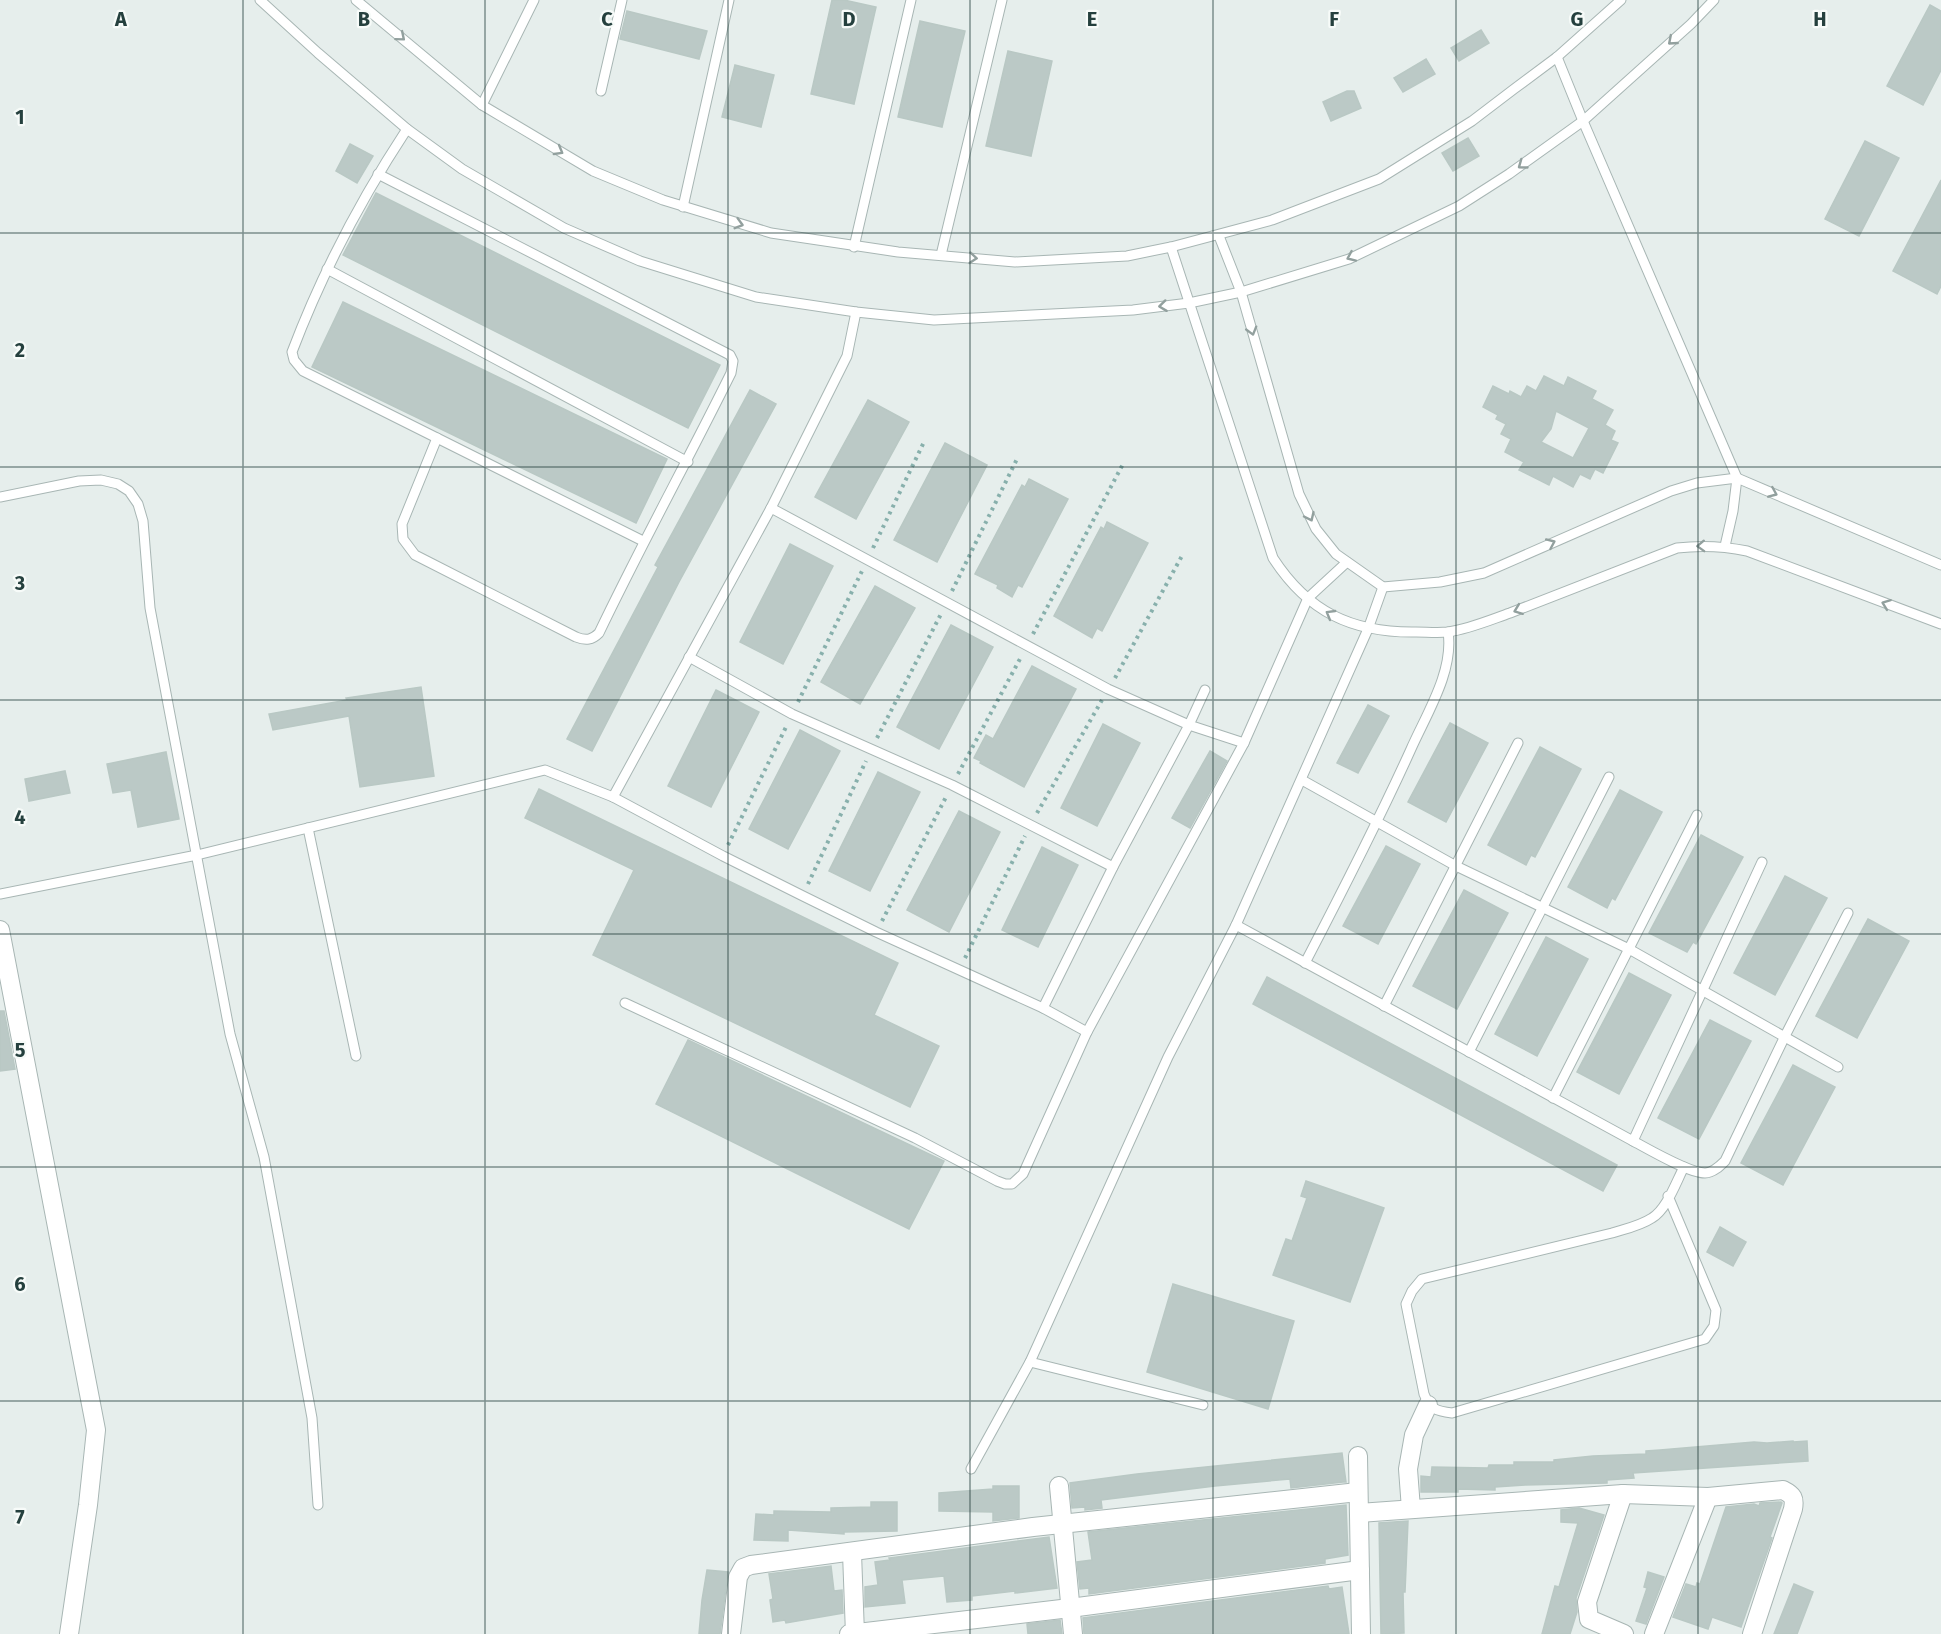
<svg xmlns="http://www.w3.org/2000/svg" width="1941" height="1634" viewBox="0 0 1941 1634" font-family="'Fira Sans',sans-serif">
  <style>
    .building { fill: #bbc9c6; stroke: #b9c8c4; stroke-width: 1.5; fill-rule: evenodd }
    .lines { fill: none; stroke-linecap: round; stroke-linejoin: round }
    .service-casing { stroke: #a8b6b4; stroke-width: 11 }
    .minor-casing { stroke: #a8b6b4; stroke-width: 20 }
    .path { stroke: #88b0ac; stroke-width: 4; stroke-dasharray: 3 4.5; stroke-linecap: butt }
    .service { stroke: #fff; stroke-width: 9 }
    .minor { stroke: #fff; stroke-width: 18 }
    .oneway { stroke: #92a09e }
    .grid { fill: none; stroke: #25403e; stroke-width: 1.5; stroke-opacity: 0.55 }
    .grid-label { font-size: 20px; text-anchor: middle; font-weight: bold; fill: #25403e; stroke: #f7fbf9; stroke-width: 4.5; stroke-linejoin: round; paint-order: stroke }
  </style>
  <rect width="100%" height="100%" fill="#e6eeec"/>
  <g class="building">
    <polygon points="832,0 844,0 876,7 854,104 811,94"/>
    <polygon points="1930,5 1941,11 1941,70 1923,105 1887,86"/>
    <polygon points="627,11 707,31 699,59 620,39"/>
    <polygon points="920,21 965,31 942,127 898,117"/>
    <polygon points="1481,30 1489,43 1459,61 1451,48"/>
    <polygon points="1008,51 1052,61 1031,156 986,146"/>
    <polygon points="1426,59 1435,74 1403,92 1394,78"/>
    <polygon points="735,65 774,75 761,127 722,117"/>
    <polygon points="1347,91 1354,91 1361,108 1331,121 1323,102"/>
    <polygon points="1468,138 1479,156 1453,171 1442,153"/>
    <polygon points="1865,141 1899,158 1859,236 1825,219"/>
    <polygon points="350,144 373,156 357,183 336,171"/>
    <polygon points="1941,180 1941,286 1937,294 1893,271"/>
    <polygon points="376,193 720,365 688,428 343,255"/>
    <polygon points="343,302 667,459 636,523 312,367"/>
    <path d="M1544,376L1564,386L1568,377L1596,391L1592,399L1613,410L1605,425L1615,431L1611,440L1618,443L1603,473L1595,469L1590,479L1580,474L1573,487L1553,476L1549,485L1519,470L1524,462L1505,452L1511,439L1501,434L1506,424L1496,419L1498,415L1483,407L1493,386L1509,394L1510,391L1521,397L1527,386L1536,391ZM1556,411L1589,428L1573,458L1541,442L1551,429Z"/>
    <polygon points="750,390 776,404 679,582 592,751 567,739 658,567 655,565"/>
    <polygon points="868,400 909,422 856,519 815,497"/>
    <polygon points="945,443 987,465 937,562 894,540"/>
    <polygon points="1029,479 1068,499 1022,587 1018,585 1012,597 997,588 998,585 975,574 1022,485 1025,487"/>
    <polygon points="1107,522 1148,543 1102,631 1097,628 1092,638 1054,616 1101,527 1104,529"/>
    <polygon points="790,544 833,566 783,664 740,642"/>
    <polygon points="875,586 915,608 860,704 821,682"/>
    <polygon points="951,625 993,647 939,749 897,727"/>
    <polygon points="1032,666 1076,689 1024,787 980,763 981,761 974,758 986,735 993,739"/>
    <polygon points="421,687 434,776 360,787 349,716 273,730 269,714 347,700 346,698"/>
    <polygon points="716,690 759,712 711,807 668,786"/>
    <polygon points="1368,705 1389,716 1358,773 1337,763"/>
    <polygon points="1450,723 1488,743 1446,822 1408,802"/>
    <polygon points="1103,724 1140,743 1097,826 1061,808"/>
    <polygon points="800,730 840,751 788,849 749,829"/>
    <polygon points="1540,747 1581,769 1535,857 1531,855 1526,865 1488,845"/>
    <polygon points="1210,751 1227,761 1190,828 1172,818"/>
    <polygon points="166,752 179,819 138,827 131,790 113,793 107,764"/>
    <polygon points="65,771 70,793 29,801 25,779"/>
    <polygon points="878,772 920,792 870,891 829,871"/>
    <polygon points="539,789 898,963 874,1015 939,1046 910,1107 593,955 634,870 525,818"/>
    <polygon points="1620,790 1662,812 1615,900 1612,898 1607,908 1568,887"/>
    <polygon points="959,811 1000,832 949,932 907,910"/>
    <polygon points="1701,835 1743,857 1696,944 1693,942 1687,952 1649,933"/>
    <polygon points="1386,846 1420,864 1378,944 1343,926"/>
    <polygon points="1042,847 1078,865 1038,947 1002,930"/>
    <polygon points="1785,876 1827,898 1775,995 1734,973"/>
    <polygon points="1464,890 1508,913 1457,1009 1413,986"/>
    <polygon points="1868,919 1909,941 1857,1038 1816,1016"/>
    <polygon points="1546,937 1588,959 1537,1056 1495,1034"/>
    <polygon points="1629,973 1671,995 1619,1094 1577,1072"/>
    <polygon points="1267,977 1617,1165 1603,1191 1253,1004"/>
    <polygon points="0,1011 4,1011 15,1069 0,1071"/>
    <polygon points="1710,1020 1751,1041 1699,1139 1658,1118"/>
    <polygon points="688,1040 944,1161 909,1229 656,1104"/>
    <polygon points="1793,1065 1835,1087 1783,1185 1741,1163"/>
    <polygon points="1306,1181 1384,1208 1350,1302 1273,1275 1286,1239 1292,1241 1307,1198 1301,1196"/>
    <polygon points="1720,1227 1746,1242 1733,1266 1707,1252"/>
    <polygon points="1173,1284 1294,1321 1268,1409 1147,1372"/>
    <polygon points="1793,1441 1793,1442 1807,1441 1808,1461 1633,1473 1634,1478 1607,1480 1607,1483 1525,1485 1495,1487 1495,1490 1458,1489 1458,1492 1421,1492 1421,1476 1431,1477 1432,1467 1488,1468 1489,1465 1514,1465 1514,1462 1554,1462 1554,1460 1593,1456 1646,1454 1646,1451 1660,1450 1754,1442 1767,1443"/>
    <polygon points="1342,1453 1346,1482 1343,1482 1291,1488 1290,1479 1215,1486 1101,1500 1102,1508 1085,1510 1085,1507 1072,1508 1070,1483 1137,1474"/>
    <polygon points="993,1486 1019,1486 1019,1518 993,1521 993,1512 939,1511 939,1493 993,1489"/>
    <polygon points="871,1502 897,1502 897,1531 844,1532 844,1534 788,1530 788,1541 754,1540 756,1514 774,1515 774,1511 831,1512 831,1508 871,1507"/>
    <polygon points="1781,1502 1782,1503 1770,1537 1772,1538 1741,1627 1712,1617 1708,1629 1673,1617 1686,1584 1696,1587 1697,1583 1700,1584 1726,1507 1754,1504 1759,1506 1760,1503"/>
    <polygon points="1346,1505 1348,1555 1325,1559 1325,1563 1089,1594 1089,1588 1080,1589 1077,1562 1092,1560 1088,1532"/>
    <polygon points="1579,1508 1604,1515 1576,1598 1577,1612 1570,1634 1542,1634 1555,1586 1559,1587 1578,1523 1561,1522 1561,1510"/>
    <polygon points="1408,1521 1405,1592 1403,1592 1404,1633 1381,1634 1379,1523"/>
    <polygon points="1049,1537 1057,1588 1015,1593 1015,1591 972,1596 972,1600 947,1602 944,1576 902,1580 905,1603 865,1607 865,1587 878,1585 875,1562 890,1560 889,1558"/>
    <polygon points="831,1566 834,1591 842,1590 843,1613 786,1623 785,1620 773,1622 770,1600 773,1599 769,1574"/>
    <polygon points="707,1570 728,1572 720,1634 699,1634 702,1600"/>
    <polygon points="1648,1572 1664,1577 1646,1624 1636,1621 1647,1588 1644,1587"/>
    <polygon points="1794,1584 1813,1592 1797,1634 1774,1634"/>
    <polygon points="1328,1586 1329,1589 1342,1587 1349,1634 1084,1634 1083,1618"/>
    <polygon points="1060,1620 1062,1634 1028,1634 1027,1624"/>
  </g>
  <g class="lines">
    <defs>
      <g id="service">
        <polyline points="260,0 318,53 407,129 462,169 564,228 640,261 756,297 856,312 934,320 1133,310 1189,303 1241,292 1349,259 1459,206 1509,174 1583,121 1691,24 1714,0"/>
        <polyline points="356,0 482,105 593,171 663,200 771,233 898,252 1015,262 1127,256 1171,247 1272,220 1379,179 1472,121 1514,89 1557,57 1621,0"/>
        <polyline points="1557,57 1583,121 1737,478 1733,511 1725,546"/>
        <polyline points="601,91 622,0"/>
        <polyline points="482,105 534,0"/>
        <path d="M407,129C361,199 322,273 292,352L294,360L303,371L643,541"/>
        <path d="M378,174L730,355L733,361L731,373C688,460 641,545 599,633C592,640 586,641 576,637L415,555L403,539L402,524L437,438"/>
        <polyline points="683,207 729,0"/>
        <polyline points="1219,236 1241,292 1299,494 1316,529 1336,554 1383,587 1440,582 1484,573 1671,491 1697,483 1737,478 1941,565"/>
        <polyline points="854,247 911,0"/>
        <path d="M1171,247L1273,558C1308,612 1352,633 1416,632C1426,632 1438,633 1448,632C1469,629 1490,620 1510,613L1677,548C1702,545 1723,546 1747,551L1941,624"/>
        <polyline points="941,255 1002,0"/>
        <polyline points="327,269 688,462"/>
        <polyline points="0,497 79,481 101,480 118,484 129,491 138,504 143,521 150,608 230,1034 264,1157 312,1418 318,1505"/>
        <polyline points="771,508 1108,689 1189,725 1244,743"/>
        <polyline points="689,657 792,714 952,785 1113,867"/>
        <polyline points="1302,780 1456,866 1629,949 1838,1067"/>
        <polyline points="613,797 771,508 847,356 856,312"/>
        <polyline points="308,828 356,1056"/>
        <polyline points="0,894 197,855 545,770 613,797 723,856 803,896 876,932 1043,1008 1087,1032"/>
        <path d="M1236,925L1633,1141C1648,1149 1689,1173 1705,1173C1713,1173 1720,1166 1725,1161L1785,1036L1848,913"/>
        <path d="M1305,963C1342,892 1378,822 1411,749C1427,713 1454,671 1448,632"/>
        <polyline points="625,1003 915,1138 997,1181 1005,1184 1012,1184 1023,1174 1087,1032 1244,743 1308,598 1347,562"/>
        <polyline points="1384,1006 1518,743"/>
        <polyline points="1043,1008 1113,867 1189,725 1205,690"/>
        <polyline points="1469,1052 1609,777"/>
        <polyline points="1553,1098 1697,815"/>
        <polyline points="1633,1141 1762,862"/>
        <path d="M1668,1196L1716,1310L1714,1326L1705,1339L1452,1413C1436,1411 1430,1409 1424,1394L1406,1304L1412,1291L1422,1279L1612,1233C1625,1229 1640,1226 1652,1218C1667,1209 1676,1182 1684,1167"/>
        <polyline points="1030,1362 1203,1405"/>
        <polyline points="971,1469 1030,1362 1168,1057 1236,925 1368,629 1383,587"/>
      </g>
      <g id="minor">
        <polyline points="0,930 96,1430 88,1505 69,1634"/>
        <polyline points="1358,1456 1361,1634"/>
        <polyline points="1059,1486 1073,1634"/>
        <polyline points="1623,1494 1587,1602 1589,1619 1624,1634"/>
        <polyline points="1411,1509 1408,1469 1414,1435 1428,1405"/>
        <path d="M1359,1513L1623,1494L1708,1497L1783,1490C1793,1495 1795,1498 1793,1509L1752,1634"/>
        <polyline points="852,1553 855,1634"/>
        <polyline points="731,1634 738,1577 743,1568 751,1565 1033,1527 1358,1492"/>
        <polyline points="849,1634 1070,1608 1360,1570"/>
        <polyline points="1654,1634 1708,1497"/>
      </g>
    </defs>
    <use href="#service" class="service-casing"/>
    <use href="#minor" class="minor-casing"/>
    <g class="path">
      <polyline points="873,548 924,442"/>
      <polyline points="952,591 1017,459"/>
      <polyline points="1033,634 1123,464"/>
      <polyline points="1115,678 1183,554"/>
      <polyline points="798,702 862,571"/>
      <polyline points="877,738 941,614"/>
      <polyline points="958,774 1021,657"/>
      <polyline points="1037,813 1102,700"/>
      <polyline points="728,845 787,725"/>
      <polyline points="808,884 866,761"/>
      <polyline points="882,921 946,797"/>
      <polyline points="965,958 1025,836"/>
    </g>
    <use href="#service" class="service"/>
    <use href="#minor" class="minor"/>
  </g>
  <defs><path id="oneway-chevron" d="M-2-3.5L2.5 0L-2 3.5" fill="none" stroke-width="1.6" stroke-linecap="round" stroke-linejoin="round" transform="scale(1.5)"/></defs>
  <g class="oneway">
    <use href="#oneway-chevron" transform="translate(401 37) rotate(40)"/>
    <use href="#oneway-chevron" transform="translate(1672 41) rotate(139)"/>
    <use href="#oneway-chevron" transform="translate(559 151) rotate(30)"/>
    <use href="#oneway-chevron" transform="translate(1522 165) rotate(144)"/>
    <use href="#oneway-chevron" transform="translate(739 224) rotate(16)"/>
    <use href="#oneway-chevron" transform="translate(1351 257) rotate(156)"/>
    <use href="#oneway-chevron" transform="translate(973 258) rotate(5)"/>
    <use href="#oneway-chevron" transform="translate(1163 306) rotate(173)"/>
    <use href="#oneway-chevron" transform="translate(1252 331) rotate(74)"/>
    <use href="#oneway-chevron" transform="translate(1773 493) rotate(23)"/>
    <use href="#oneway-chevron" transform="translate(1310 517) rotate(65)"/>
    <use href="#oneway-chevron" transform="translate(1551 543) rotate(-24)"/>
    <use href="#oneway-chevron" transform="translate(1701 546) rotate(178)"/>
    <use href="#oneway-chevron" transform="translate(1886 604) rotate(-159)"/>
    <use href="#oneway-chevron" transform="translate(1518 610) rotate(159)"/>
    <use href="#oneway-chevron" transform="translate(1330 614) rotate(-150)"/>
  </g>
  <path class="grid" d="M243,0V1634M485,0V1634M728,0V1634M970,0V1634M1213,0V1634M1456,0V1634M1698,0V1634M0,233H1941M0,467H1941M0,700H1941M0,934H1941M0,1167H1941M0,1401H1941"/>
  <g class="grid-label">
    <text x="121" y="26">A</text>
    <text x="364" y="26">B</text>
    <text x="607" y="26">C</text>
    <text x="849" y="26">D</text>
    <text x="1092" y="26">E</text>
    <text x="1334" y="26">F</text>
    <text x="1577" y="26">G</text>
    <text x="1820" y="26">H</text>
    <text x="20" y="124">1</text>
    <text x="20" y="357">2</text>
    <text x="20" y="590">3</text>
    <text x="20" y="824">4</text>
    <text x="20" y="1057">5</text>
    <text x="20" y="1291">6</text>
    <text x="20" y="1524">7</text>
  </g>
</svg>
